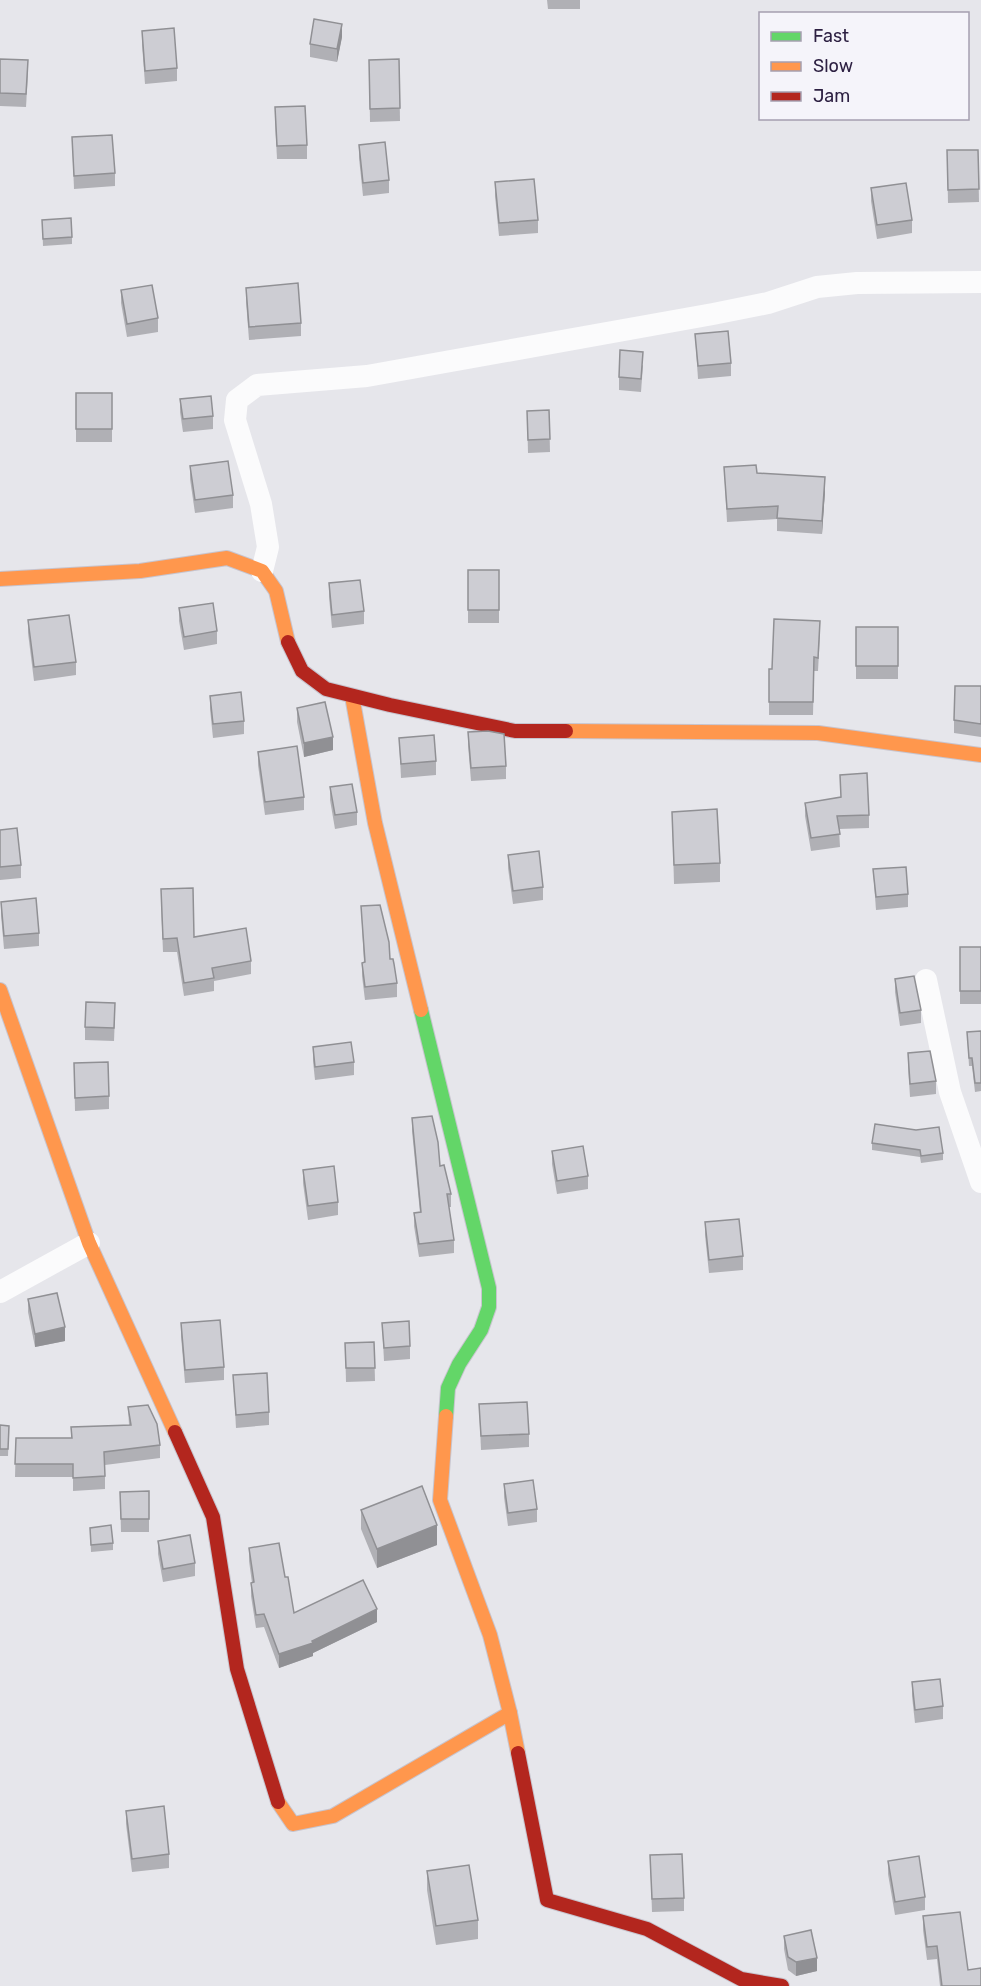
<svg xmlns="http://www.w3.org/2000/svg" width="981" height="1986" viewBox="0 0 981 1986" font-family="Rubik,sans-serif">
  <style>
    .lines { fill: none; stroke-linecap: round; stroke-linejoin: round }
    .fast-casing { stroke: #c7c4ce; stroke-width: 16 }
    .slow-casing { stroke: #c7c4ce; stroke-width: 16 }
    .jam-casing { stroke: #c7c4ce; stroke-width: 16 }
    .street { stroke: #fbfbfc; stroke-width: 22 }
    .fast { stroke: #63d668; stroke-width: 14 }
    .slow { stroke: #ff974d; stroke-width: 14 }
    .jam { stroke: #b3261e; stroke-width: 14 }
    .wall { fill: #b0b0b5 }
    .shaded-wall { fill: #909094 }
    .building { fill: #cdcdd3; stroke: #909094; stroke-width: 1.5 }
  </style>
  <rect width="100%" height="100%" fill="#e6e6eb"/>
  <g class="lines">
    <defs>
      <polyline id="fast" points="421,1010 489,1288 489,1307 481,1330 459,1364 448,1388 446,1416"/>
      <g id="slow">
        <polyline points="0,579 140,571 227,558 262,571 276,591 288,642"/>
        <polyline points="352,696 375,823 421,1010"/>
        <polyline points="566,731 818,733 981,755"/>
        <polyline points="0,990 89,1243 175,1432"/>
        <polyline points="446,1416 440,1500 490,1635 510,1713 518,1753"/>
        <polyline points="278,1802 293,1824 333,1816 510,1713"/>
      </g>
      <g id="jam">
        <polyline points="288,642 302,671 326,689 390,705 515,731 566,731"/>
        <polyline points="175,1432 213,1517 237,1669 278,1802"/>
        <polyline points="518,1753 547,1900 647,1929 741,1979 782,1986"/>
      </g>
    </defs>
    <use href="#fast" class="fast-casing"/>
    <use href="#slow" class="slow-casing"/>
    <use href="#jam" class="jam-casing"/>
    <g class="street">
      <polyline points="262,571 268,547 261,504 235,420 237,400 257,385 367,376 713,314 768,303 817,287 857,283 981,282"/>
      <polyline points="926,980 950,1092 981,1182"/>
      <polyline points="0,1292 89,1243"/>
    </g>
    <use href="#fast" class="fast"/>
    <use href="#slow" class="slow"/>
    <use href="#jam" class="jam"/>
  </g>
  <g class="wall">
    <polygon points="547,0 580,0 580,9 548,9"/>
    <polygon points="142,31 177,68 177,81 145,84 142,44"/>
    <polygon points="342,37 337,62 310,57 310,44"/>
    <polygon points="0,59 28,73 26,107 0,106"/>
    <polygon points="399,59 400,121 370,122 369,60"/>
    <polygon points="275,120 307,145 307,159 277,159"/>
    <polygon points="72,137 115,173 115,186 74,189"/>
    <polygon points="359,145 389,180 389,193 363,196 359,158"/>
    <polygon points="947,150 978,150 979,202 948,203"/>
    <polygon points="495,182 538,220 538,233 499,236 495,196"/>
    <polygon points="871,188 912,220 912,233 877,239 871,201"/>
    <polygon points="42,220 72,237 72,244 43,246"/>
    <polygon points="246,288 301,323 301,336 249,340 246,301"/>
    <polygon points="121,290 158,318 158,332 127,337 121,303"/>
    <polygon points="695,334 731,363 731,376 698,379"/>
    <polygon points="643,365 641,392 619,390 619,377"/>
    <rect x="76" y="393" width="36" height="49"/>
    <polygon points="180,399 213,416 213,429 183,432 180,412"/>
    <polygon points="549,410 550,452 528,453 527,411"/>
    <polygon points="190,466 233,495 233,508 195,513 190,479"/>
    <polygon points="724,467 757,473 825,491 822,534 777,531 777,519 727,522"/>
    <rect x="468" y="570" width="31" height="53"/>
    <polygon points="329,583 364,611 364,624 332,628 329,597"/>
    <polygon points="179,608 217,631 217,644 184,650 179,621"/>
    <polygon points="28,620 76,662 76,675 34,681 28,633"/>
    <rect x="856" y="627" width="42" height="52"/>
    <polygon points="820,634 818,671 814,671 813,715 769,715 769,669 772,669"/>
    <polygon points="981,686 981,737 954,733 954,720"/>
    <polygon points="210,696 244,721 244,734 213,738 210,709"/>
    <polygon points="297,708 333,750 304,757 297,722"/>
    <polygon points="468,732 506,766 506,779 471,781 468,745"/>
    <polygon points="399,738 436,761 436,775 401,778"/>
    <polygon points="258,752 304,797 304,810 265,815 258,765"/>
    <polygon points="840,775 869,815 869,828 839,829 840,847 811,851 805,816 805,803 841,797"/>
    <polygon points="330,787 357,812 357,825 335,829 330,800"/>
    <polygon points="672,812 720,863 720,882 674,884"/>
    <polygon points="0,830 21,865 21,878 0,880"/>
    <polygon points="508,855 543,887 543,900 513,904 508,868"/>
    <polygon points="873,869 908,894 908,907 876,910"/>
    <polygon points="1,902 39,933 39,946 4,949 1,915"/>
    <polygon points="161,902 194,937 251,961 251,974 214,981 214,991 184,996 177,952 163,952"/>
    <polygon points="361,906 390,959 397,983 397,997 365,1000 362,976 362,963 364,962"/>
    <rect x="960" y="947" width="21" height="57"/>
    <polygon points="895,979 921,1010 921,1023 900,1026 895,992"/>
    <polygon points="115,1016 114,1041 85,1040 85,1027"/>
    <polygon points="981,1031 981,1091 975,1092 972,1066 969,1066 967,1032"/>
    <polygon points="313,1047 354,1062 354,1075 315,1080 313,1061"/>
    <polygon points="908,1053 936,1081 936,1094 910,1097 908,1066"/>
    <polygon points="74,1063 109,1096 109,1109 75,1111"/>
    <polygon points="412,1118 440,1166 451,1194 451,1207 449,1207 454,1240 454,1253 419,1257 414,1226 414,1213 420,1213 412,1131"/>
    <polygon points="872,1143 943,1153 943,1160 921,1163 920,1157 872,1150"/>
    <polygon points="552,1151 588,1176 588,1189 557,1194 552,1164"/>
    <polygon points="303,1170 338,1202 338,1215 308,1220 303,1183"/>
    <polygon points="705,1222 743,1256 743,1270 709,1273 705,1235"/>
    <polygon points="28,1299 65,1341 35,1347 28,1312"/>
    <polygon points="181,1323 224,1367 224,1380 185,1383 181,1336"/>
    <polygon points="382,1323 410,1346 410,1359 384,1361"/>
    <polygon points="374,1342 375,1381 346,1382 345,1343"/>
    <polygon points="233,1375 269,1412 269,1425 236,1428"/>
    <polygon points="479,1404 529,1434 529,1447 481,1450"/>
    <polygon points="128,1407 160,1445 160,1458 105,1465 105,1489 73,1491 73,1477 15,1477 16,1438 71,1438 71,1427 129,1425"/>
    <polygon points="0,1425 9,1426 8,1456 0,1456"/>
    <polygon points="504,1484 537,1509 537,1522 508,1526 504,1497"/>
    <polygon points="149,1491 149,1532 121,1532 120,1492"/>
    <polygon points="361,1510 437,1545 377,1568 361,1529"/>
    <polygon points="90,1528 113,1543 113,1550 91,1552"/>
    <polygon points="158,1541 195,1563 195,1576 163,1582 158,1554"/>
    <polygon points="249,1548 285,1577 294,1613 377,1622 313,1653 313,1656 279,1668 264,1627 256,1628 251,1596 251,1583 252,1583 249,1561"/>
    <polygon points="912,1682 943,1706 943,1719 915,1723 912,1696"/>
    <polygon points="126,1811 169,1854 169,1868 132,1872 126,1824"/>
    <polygon points="650,1855 684,1898 684,1911 652,1912"/>
    <polygon points="888,1861 925,1897 925,1910 895,1915 888,1874"/>
    <polygon points="427,1871 478,1920 478,1939 436,1945 427,1890"/>
    <polygon points="923,1916 968,1970 981,1986 940,1986 937,1959 927,1960 923,1930"/>
    <polygon points="784,1936 817,1971 796,1976 788,1970 784,1949"/>
  </g>
  <g class="shaded-wall">
    <polygon points="342,24 342,37 337,62 337,49"/>
    <polygon points="825,477 825,491 822,534 822,521"/>
    <polygon points="333,737 333,750 304,757 304,743"/>
    <polygon points="65,1327 65,1341 35,1347 35,1334"/>
    <polygon points="437,1525 437,1545 377,1568 377,1549"/>
    <polygon points="377,1609 377,1622 313,1653 313,1656 279,1668 279,1654 312,1641"/>
    <polygon points="817,1958 817,1971 796,1976 796,1962"/>
  </g>
  <g class="building">
    <polygon points="314,19 342,24 337,49 310,44"/>
    <polygon points="174,28 177,68 145,71 142,31"/>
    <polygon points="0,59 28,60 26,94 0,93"/>
    <polygon points="399,59 400,108 370,109 369,60"/>
    <polygon points="305,106 307,145 277,146 275,107"/>
    <polygon points="112,135 115,173 74,176 72,137"/>
    <polygon points="385,142 389,180 363,183 359,145"/>
    <polygon points="947,150 978,150 979,189 948,190"/>
    <polygon points="534,179 538,220 499,223 495,182"/>
    <polygon points="906,183 912,220 877,225 871,188"/>
    <polygon points="71,218 72,237 43,239 42,220"/>
    <polygon points="298,283 301,323 249,327 246,288"/>
    <polygon points="152,285 158,318 127,324 121,290"/>
    <polygon points="728,331 731,363 698,366 695,334"/>
    <polygon points="620,350 643,352 641,379 619,377"/>
    <rect x="76" y="393" width="36" height="36"/>
    <polygon points="211,396 213,416 183,419 180,399"/>
    <polygon points="549,410 550,439 528,440 527,411"/>
    <polygon points="228,461 233,495 195,500 190,466"/>
    <polygon points="756,465 757,473 825,477 822,521 777,518 778,506 727,509 724,467"/>
    <rect x="468" y="570" width="31" height="40"/>
    <polygon points="360,580 364,611 332,615 329,583"/>
    <polygon points="213,603 217,631 184,637 179,608"/>
    <polygon points="69,615 76,662 34,667 28,620"/>
    <polygon points="774,619 820,621 818,658 814,657 813,702 769,702 769,669 772,669"/>
    <rect x="856" y="627" width="42" height="39"/>
    <polygon points="955,686 981,686 981,724 954,720"/>
    <polygon points="241,692 244,721 213,724 210,696"/>
    <polygon points="325,702 333,737 304,743 297,708"/>
    <polygon points="488,731 504,734 506,766 471,768 468,732"/>
    <polygon points="434,735 436,761 401,764 399,738"/>
    <polygon points="297,746 304,797 265,802 258,752"/>
    <polygon points="867,773 869,815 837,816 840,834 811,838 805,803 841,797 840,775"/>
    <polygon points="352,784 357,812 335,815 330,787"/>
    <polygon points="717,809 720,863 674,865 672,812"/>
    <polygon points="17,828 21,865 0,867 0,830"/>
    <polygon points="539,851 543,887 513,891 508,855"/>
    <polygon points="906,867 908,894 876,897 873,869"/>
    <polygon points="193,888 194,937 246,928 251,961 212,968 214,978 184,983 177,938 163,939 161,889"/>
    <polygon points="36,898 39,933 4,936 1,902"/>
    <polygon points="380,905 389,942 390,959 393,959 394,964 397,983 365,987 362,963 365,962 361,906"/>
    <rect x="960" y="947" width="21" height="44"/>
    <polygon points="914,976 921,1010 900,1013 895,979"/>
    <polygon points="86,1002 115,1003 114,1028 85,1027"/>
    <polygon points="981,1031 981,1083 975,1083 972,1058 969,1058 967,1032"/>
    <polygon points="351,1042 354,1062 315,1067 313,1047"/>
    <polygon points="930,1051 936,1081 910,1084 908,1053"/>
    <polygon points="108,1062 109,1096 75,1098 74,1063"/>
    <polygon points="432,1116 438,1142 440,1166 444,1165 451,1194 447,1194 454,1240 419,1244 414,1213 421,1212 412,1118"/>
    <polygon points="875,1124 916,1130 939,1127 943,1153 921,1156 920,1150 872,1143"/>
    <polygon points="583,1146 588,1176 557,1181 552,1151"/>
    <polygon points="334,1166 338,1202 308,1206 303,1170"/>
    <polygon points="739,1219 743,1256 709,1260 705,1222"/>
    <polygon points="57,1293 65,1327 35,1334 28,1299"/>
    <polygon points="220,1320 224,1367 185,1370 181,1323"/>
    <polygon points="409,1321 410,1346 384,1348 382,1323"/>
    <polygon points="374,1342 375,1368 346,1368 345,1343"/>
    <polygon points="267,1373 269,1412 236,1415 233,1375"/>
    <polygon points="527,1402 529,1434 481,1436 479,1404"/>
    <polygon points="148,1405 157,1424 160,1445 104,1452 105,1476 73,1478 73,1464 15,1464 16,1438 72,1438 71,1427 131,1425 128,1407"/>
    <polygon points="0,1425 9,1426 8,1449 0,1449"/>
    <polygon points="533,1480 537,1509 508,1513 504,1484"/>
    <polygon points="422,1486 437,1525 377,1549 361,1510"/>
    <polygon points="149,1491 149,1519 121,1519 120,1492"/>
    <polygon points="111,1525 113,1543 91,1545 90,1528"/>
    <polygon points="190,1535 195,1563 163,1569 158,1541"/>
    <polygon points="279,1543 285,1577 288,1577 294,1613 363,1580 377,1609 312,1641 313,1643 279,1654 264,1614 256,1615 251,1583 254,1582 249,1548"/>
    <polygon points="940,1679 943,1706 915,1710 912,1682"/>
    <polygon points="164,1806 169,1854 132,1859 126,1811"/>
    <polygon points="682,1854 684,1898 652,1899 650,1855"/>
    <polygon points="919,1856 925,1897 895,1902 888,1861"/>
    <polygon points="469,1865 478,1920 436,1926 427,1871"/>
    <polygon points="960,1912 968,1970 981,1968 981,1986 942,1986 937,1946 927,1947 923,1916"/>
    <polygon points="811,1930 817,1958 796,1962 788,1957 784,1936"/>
  </g>
  <rect x="759" y="12" width="210" height="108" fill="#f5f4fa" stroke="#a59fb0" stroke-width="1.5"/>
  <rect x="771" y="32" width="30" height="9" fill="#63d668" stroke="#a59fb0" stroke-width="1.5"/>
  <text x="813" y="42" font-size="18" fill="#2d2042">Fast</text>
  <rect x="771" y="62" width="30" height="9" fill="#ff974d" stroke="#a59fb0" stroke-width="1.5"/>
  <text x="813" y="72" font-size="18" fill="#2d2042">Slow</text>
  <rect x="771" y="92" width="30" height="9" fill="#b3261e" stroke="#a59fb0" stroke-width="1.5"/>
  <text x="813" y="102" font-size="18" fill="#2d2042">Jam</text>
</svg>
